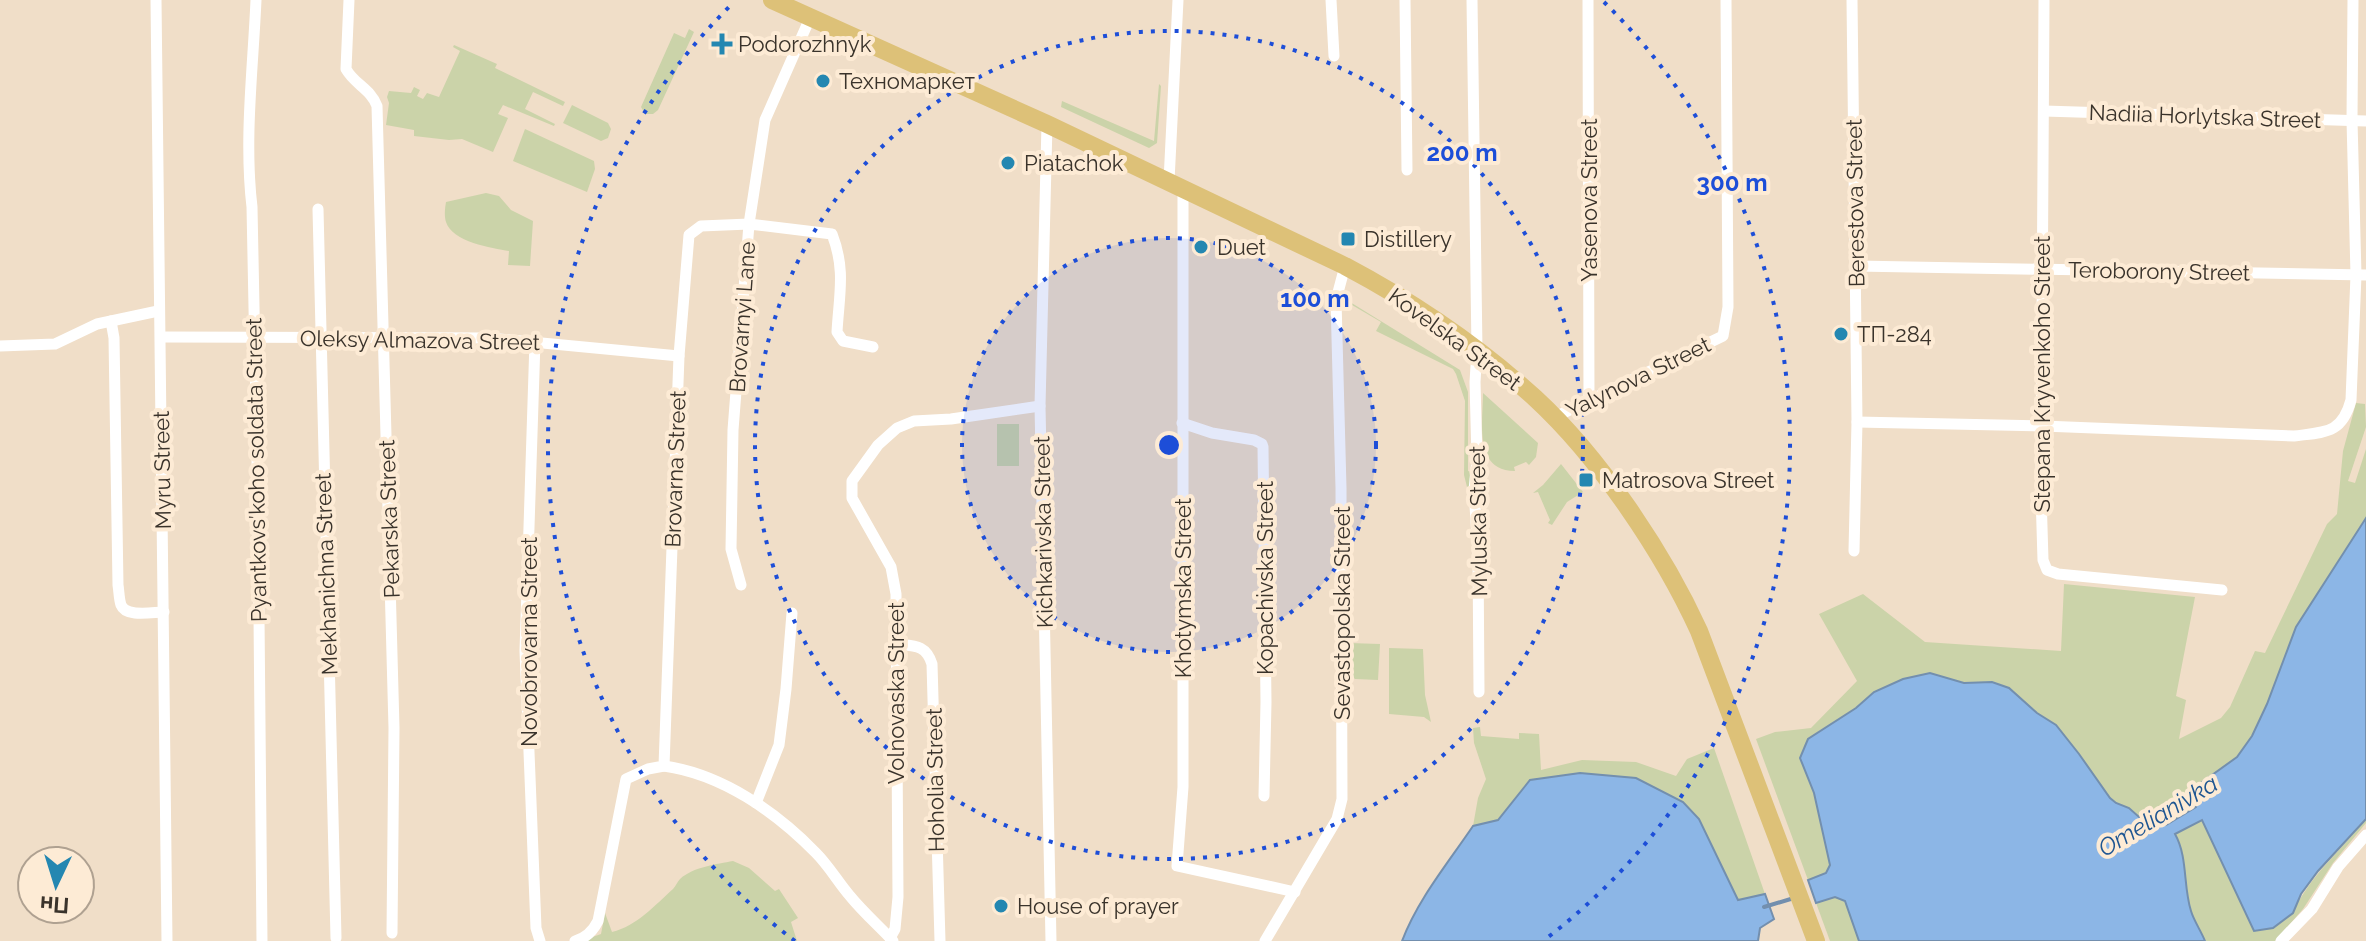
<svg xmlns="http://www.w3.org/2000/svg" width="2366" height="941" viewBox="0 0 2366 941" font-family="Raleway,sans-serif">
  <style>
    .green { fill: #cbd3a9 }
    .water { fill: #8cb6e6; stroke: #738fae; stroke-width: 2 }
    .lines { fill: none; stroke-linecap: round; stroke-linejoin: round }
    .stream { stroke: #738fae; stroke-width: 4 }
    .street { stroke: #fff; stroke-width: 11 }
    .primary { stroke: #ddc178; stroke-width: 18 }
    .ring { fill: none; stroke: #1d4ed8; stroke-width: 4; stroke-dasharray: 4 8 }
    .poi-dot { fill: #2487b1; stroke: #fdebd5; stroke-width: 3 }
    .labels { text-anchor: middle; stroke-width: 8; stroke-linejoin: round; paint-order: stroke }
    .poi-label { font-size: 22px; fill: #3a332b; stroke: #fdebd5; text-anchor: start }
    .street-label { font-size: 22px; fill: #3a332b; stroke: #fdebd5 }
    .water-label { font-size: 24px; font-style: italic; fill: #1f5692; stroke: #fdebd5 }
    .centre { fill: #1d4ed8; stroke: #fdebd5; stroke-width: 4 }
    .ring-label { font-size: 24px; text-anchor: middle; font-weight: bold; fill: #1d4ed8; stroke: #fdebd5; stroke-width: 8; stroke-linejoin: round; paint-order: stroke }
  </style>
  <rect width="100%" height="100%" fill="#f0dec8"/>
  <g class="green">
    <polygon points="689,29 694,32 658,110 653,114 645,114 641,107 674,33 685,38"/>
    <polygon points="454,45 497,64 495,68 565,102 563,106 533,92 525,109 555,124 554,126 503,105 498,114 508,118 493,152 462,139 449,140 414,136 414,130 386,125 389,103 387,97 389,91 411,93 414,87 420,90 417,96 423,99 427,93 439,97 460,51 453,47"/>
    <polygon points="1159,84 1161,86 1157,143 1149,148 1061,107 1062,101 1154,141"/>
    <polygon points="572,105 608,123 611,129 608,138 601,141 563,123"/>
    <polygon points="525,129 594,161 595,169 587,192 513,161"/>
    <path d="M486,193L499,196L511,210L533,221L530,266L508,265L509,251C492,248 452,242 446,222C444,216 445,208 446,202Z"/>
    <polygon points="1343,301 1350,302 1460,370 1468,392 1468,471 1471,472 1470,491 1468,491 1464,475 1465,401 1456,374 1453,369 1376,331 1381,322 1352,305 1343,305 1341,312"/>
    <path d="M1483,393L1538,443L1536,457L1529,465L1526,462L1514,467L1515,471C1473,471 1483,421 1483,393Z"/>
    <path d="M2356,403L2365,404L2366,427L2348,481L2355,483L2366,449V531L2269,720L2200,809C2186,812 2177,822 2165,825C2147,830 2140,815 2126,807C2120,804 2115,803 2110,798L2079,754L2056,725L2037,713L2009,688L1992,682L1965,683L1930,673L1903,679L1874,692L1857,708L1816,733L1800,758L1814,793L1830,865L1827,873L1808,880L1756,739L1775,732L1811,728L1857,681L1819,614L1863,594L1925,642L2061,651L2064,584L2195,597L2176,696L2186,700L2179,739L2221,718L2230,707L2255,651L2265,653L2327,524L2337,514L2343,451Z"/>
    <rect x="997" y="424" width="22" height="42"/>
    <polygon points="1561,464 1583,492 1567,502 1552,525 1548,523 1550,520 1538,492 1533,493 1543,485"/>
    <polygon points="1346,627 1349,628 1349,643 1380,644 1378,680 1355,679 1349,673"/>
    <polygon points="1389,648 1423,649 1425,695 1431,722 1424,717 1389,714"/>
    <polygon points="1480,727 1481,736 1519,739 1519,733 1539,734 1541,770 1582,760 1636,762 1676,776 1687,759 1714,748 1765,894 1738,900 1699,819 1530,780 1498,820 1473,826 1478,798 1486,779 1474,743 1473,728"/>
    <path d="M2366,819V823L2333,863L2303,909L2275,941H2205C2201,931 2194,921 2191,911C2183,885 2188,857 2175,834L2202,820L2293,913C2310,875 2341,851 2366,819Z"/>
    <path d="M733,861L749,868L775,891L779,889L798,918L791,922L797,941H581L601,934L605,913L612,932C637,926 655,905 673,889C676,886 677,882 680,879C693,867 717,864 733,861Z"/>
    <polygon points="1835,897 1845,901 1859,941 1830,941 1816,903"/>
  </g>
  <g class="water">
    <path d="M2366,518V819L2318,871L2301,894L2293,913L2273,928L2254,931L2202,820L2175,834C2188,857 2183,886 2191,911C2194,921 2201,931 2205,941H1859L1845,901L1835,897L1816,903L1808,880L1826,873L1830,865L1814,793L1800,758L1808,739L1856,708L1874,692L1903,679L1930,673L1964,683L1992,682L2009,688L2037,713L2056,725L2079,754L2110,798L2116,803L2129,808L2148,825H2166L2196,807L2195,799L2201,783L2237,757L2252,736L2267,704L2296,627Z"/>
    <path d="M1580,773L1636,778L1683,802L1699,819L1738,900L1765,894L1774,919L1760,928L1758,941H1402C1418,899 1448,863 1473,826L1498,820L1530,780Z"/>
  </g>
  <g class="lines">
    <polyline class="stream" points="1764,907 1794,898"/>
    <g class="street">
      <polyline points="156,0 167,941"/>
      <path d="M256,0C253,69 244,139 252,207L258,508L262,941"/>
      <path d="M349,0L346,69C354,84 371,89 377,106L394,728L392,933"/>
      <polyline points="1331,0 1334,56"/>
      <polyline points="1405,0 1407,170"/>
      <polyline points="1472,0 1477,350 1475,382 1477,459 1474,490 1478,552 1479,692"/>
      <polyline points="1588,0 1589,400"/>
      <polyline points="1852,0 1857,422 1854,551"/>
      <polyline points="2044,0 2041,494 2043,560 2047,570 2058,574 2222,590"/>
      <polyline points="2044,111 2366,121"/>
      <polyline points="1047,124 1040,406 1051,941"/>
      <polyline points="1169,181 1178,0"/>
      <polyline points="1183,188 1183,787 1177,866 1295,892"/>
      <polyline points="318,209 336,938"/>
      <polyline points="1856,266 2366,275"/>
      <path d="M111,321L114,338L118,585C119,591 119,599 121,605C126,618 153,612 164,612"/>
      <polyline points="161,337 490,338 679,356"/>
      <polyline points="535,341 525,651 536,928 540,941"/>
      <polyline points="0,346 55,344 97,324 158,311"/>
      <polyline points="1553,418 1723,336 1728,307 1726,0"/>
      <path d="M1857,422L2043,426L2294,436C2325,432 2342,434 2351,400L2356,275L2352,120L2353,0"/>
      <polyline points="1182,423 1212,433 1254,440 1262,444 1263,447 1266,702 1264,796"/>
      <path d="M741,585L731,549L733,430L749,224L832,234C846,270 839,295 837,332L843,341L873,347"/>
      <path d="M897,644C915,646 926,645 932,664L940,941"/>
      <path d="M664,766C722,774 776,812 816,853C829,866 838,882 850,896C863,912 879,926 893,941"/>
      <polyline points="756,803 779,745 786,689 792,613"/>
      <polyline points="890,938 895,929 898,897 896,594 891,567 852,498 852,481 878,445 897,428 914,421 951,419 1040,406"/>
      <path d="M575,941C586,938 593,931 598,921L626,779L648,769L664,766L679,356L689,235L701,226L749,224L765,120L810,18"/>
      <polyline points="1265,941 1337,819 1342,799 1341,488 1336,300 1345,266"/>
      <polyline points="2281,941 2312,909 2338,867 2366,835"/>
    </g>
    <path class="primary" d="M772,0L1047,124L1345,266C1413,302 1478,346 1535,398C1599,457 1663,552 1699,631L1816,941"/>
  </g>
  <circle cx="1169" cy="445" r="207" fill="#1d4ed8" fill-opacity=".12"/>
  <g class="ring">
    <circle cx="1169" cy="445" r="207"/>
    <circle cx="1169" cy="445" r="414"/>
    <path d="M795 941A621 621 0 0 1 734 2M1604 2A621 621 0 0 1 1543 941"/>
  </g>
  <g class="poi-dot">
    <path d="M718 32h8v8h8v8h-8v8h-8v-8h-8v-8h8z"/>
    <circle cx="823" cy="81" r="8"/>
    <circle cx="1008" cy="163" r="8"/>
    <rect x="1340" y="231" width="16" height="16" rx="4"/>
    <circle cx="1201" cy="247" r="8"/>
    <circle cx="1841" cy="334" r="8"/>
    <rect x="1578" y="472" width="16" height="16" rx="4"/>
    <circle cx="1001" cy="906" r="8"/>
  </g>
  <g class="labels">
    <g class="poi-label">
      <text x="738" y="52">Podorozhnyk</text>
      <text x="839" y="89">Техномаркет</text>
      <text x="1024" y="171">Piatachok</text>
      <text x="1364" y="247">Distillery</text>
      <text x="1217" y="255">Duet</text>
      <text x="1857" y="342">ТП-284</text>
      <text x="1602" y="488">Matrosova Street</text>
      <text x="1017" y="914">House of prayer</text>
    </g>
    <g class="street-label">
      <text transform="translate(2205 116) rotate(2)" y="8">Nadiia Horlytska Street</text>
      <text transform="translate(1589 200) rotate(-90)" y="8">Yasenova Street</text>
      <text transform="translate(1855 203) rotate(-91)" y="8">Berestova Street</text>
      <text transform="translate(2159 271) rotate(1)" y="8">Teroborony Street</text>
      <text transform="translate(742 317) rotate(-86)" y="8">Brovarnyi Lane</text>
      <text transform="translate(1455 339) rotate(36)" y="8">Kovelska Street</text>
      <text transform="translate(420 340) rotate(1)" y="8">Oleksy Almazova Street</text>
      <text transform="translate(2042 374) rotate(-90)" y="8">Stepana Kryvenkoho Street</text>
      <text transform="translate(1638 377) rotate(-26)" y="8">Yalynova Street</text>
      <text transform="translate(675 469) rotate(-88)" y="8">Brovarna Street</text>
      <text transform="translate(162 470) rotate(-91)" y="8">Myru Street</text>
      <text transform="translate(256 470) rotate(-91)" y="8">Pyantkovsʹkoho soldata Street</text>
      <text transform="translate(389 519) rotate(-92)" y="8">Pekarska Street</text>
      <text transform="translate(1478 521) rotate(-91)" y="8">Myluska Street</text>
      <text transform="translate(1043 532) rotate(-91)" y="8">Kichkarivska Street</text>
      <text transform="translate(326 574) rotate(-92)" y="8">Mekhanichna Street</text>
      <text transform="translate(1265 578) rotate(-90)" y="8">Kopachivska Street</text>
      <text transform="translate(1183 588) rotate(-90)" y="8">Khotymska Street</text>
      <text transform="translate(1342 613) rotate(-90)" y="8">Sevastopolska Street</text>
      <text transform="translate(529 642) rotate(-90)" y="8">Novobrovarna Street</text>
      <text transform="translate(896 693) rotate(-90)" y="8">Volnovaska Street</text>
      <text transform="translate(935 780) rotate(-91)" y="8">Hoholia Street</text>
    </g>
    <g class="water-label">
      <text transform="translate(2158 816) rotate(-31)" y="8">Omelianivka</text>
    </g>
  </g>
  <circle cx="1169" cy="445" r="12" class="centre"/>
  <g class="ring-label">
    <text x="1462" y="161">200 m</text>
    <text x="1732" y="191">300 m</text>
    <text x="1315" y="307">100 m</text>
  </g>
  <g transform="translate(56 885) rotate(184)"><circle r="38" fill="#fdebd5" stroke="#afa191" stroke-width="2"/>
  <path d="M0-6L14 30L0 20L-14 30Z" fill="#2487b1"/>
  <text y="-12" font-size="22" font-weight="bold" text-anchor="middle" fill="#3a332b">Пн</text>
  </g>
</svg>
